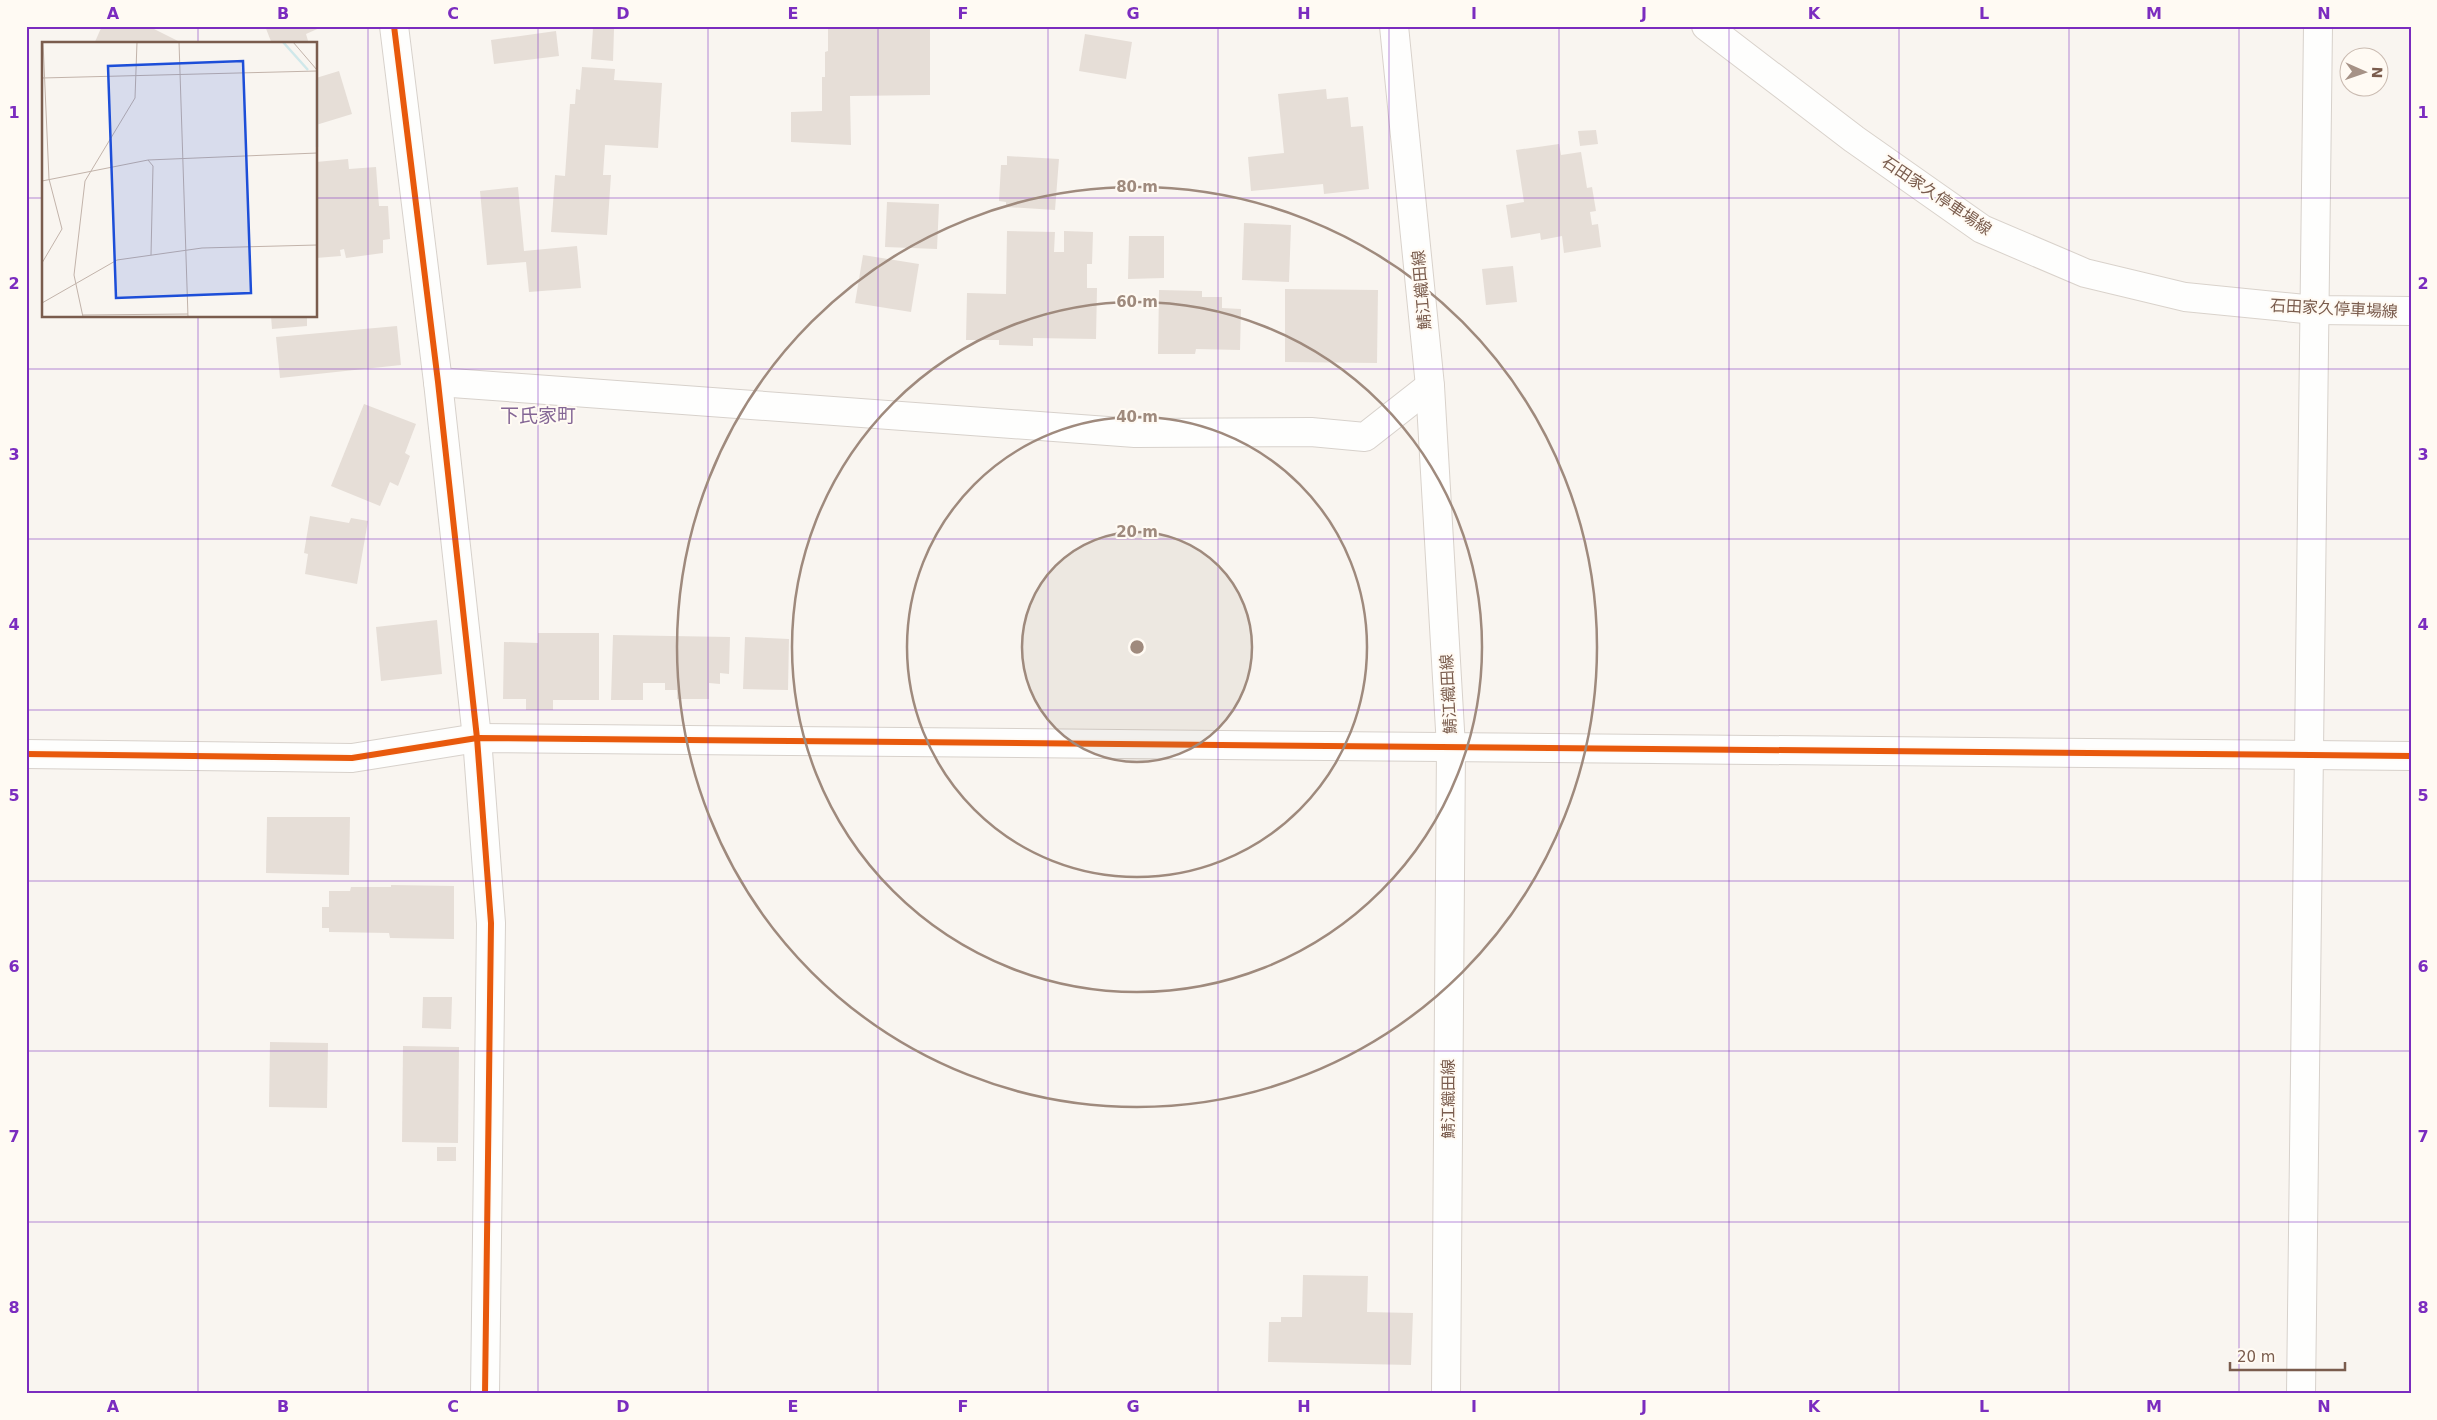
<svg xmlns="http://www.w3.org/2000/svg" width="2437" height="1420" viewBox="0 0 2437 1420" font-family="'DejaVu Sans','Noto Sans JP',sans-serif">
  <style>
    .building { fill: #e6ded7 }
    .lines { fill: none; stroke-linecap: round; stroke-linejoin: round }
    .minor-casing { stroke: #d7d1cb; stroke-width: 30 }
    .tertiary-casing { stroke: #d7d1cb; stroke-width: 30 }
    .secondary-casing { stroke: #d9d2cb; stroke-width: 30 }
    .minor { stroke: #fefefd; stroke-width: 28 }
    .tertiary { stroke: #fefefd; stroke-width: 28 }
    .secondary { stroke: #fefefd; stroke-width: 28 }
    .cycleway-casing { stroke: #fffaf3; stroke-width: 9 }
    .cycleway { stroke: #e8590c; stroke-width: 6 }
    .grid { fill: none; stroke: #7b2cbf; stroke-width: 1; stroke-opacity: 0.55 }
    .ring { fill: none; stroke: #9f8a7d; stroke-width: 2.5 }
    .labels { text-anchor: middle; stroke-width: 4; stroke-linejoin: round; paint-order: stroke }
    .street-label { font-size: 16px; fill: #7a5c4d; stroke: #fffaf3 }
    .quarter-label { font-size: 19px; fill: #846695; stroke: #fffaf3 }
    .inset-river { fill: none; stroke: #d0e8ea; stroke-width: 2.5 }
    .inset-road { fill: none; stroke: #c2b3aa; stroke-width: 1 }
    .view { fill: #1d4ed8; fill-opacity: 0.15; stroke: #1d4ed8; stroke-width: 2.5 }
    .inset-edge { fill: none; stroke: #7a5c4d; stroke-width: 2.5 }
    .centre { fill: #9f8a7d; stroke: #fffaf3; stroke-width: 2.5 }
    .ring-label { font-size: 15px; text-anchor: middle; font-weight: bold; fill: #9f8a7d; stroke: #fffaf3; stroke-width: 4; stroke-linejoin: round; paint-order: stroke }
    .neatline { fill: none; stroke: #7b2cbf; stroke-width: 2 }
    .grid-label { font-size: 16px; text-anchor: middle; font-weight: bold; fill: #7b2cbf }
  </style>
  <rect width="100%" height="100%" fill="#f9f5f0"/>
  <g class="building">
    <polygon points="102,26 148,26 180,42 94,44"/>
    <polygon points="265,26 324,26 306,34 309,44 272,44"/>
    <polygon points="828,26 930,26 930,95 850,96 851,145 791,142 791,112 822,111 822,77 825,77 825,52 828,51"/>
    <polygon points="593,28 614,29 613,61 591,59"/>
    <polygon points="556,31 559,56 494,64 491,40"/>
    <polygon points="1085,34 1132,42 1126,79 1079,71"/>
    <polygon points="582,67 615,69 614,80 662,83 658,148 605,145 603,175 611,175 607,235 551,232 555,175 565,176 570,104 575,104 576,89 580,90"/>
    <polygon points="339,71 352,114 316,125 316,78"/>
    <polygon points="1326,89 1327,99 1348,97 1351,127 1363,126 1369,189 1324,194 1323,184 1251,191 1248,157 1284,153 1278,94"/>
    <polygon points="1596,130 1598,144 1580,146 1578,131"/>
    <polygon points="1559,144 1561,155 1581,152 1587,188 1592,187 1596,211 1590,212 1592,225 1598,224 1601,247 1564,253 1562,236 1541,240 1540,233 1511,238 1506,205 1524,202 1516,150"/>
    <polygon points="1007,156 1059,159 1055,210 1006,207 1006,202 999,201 1001,165 1007,165"/>
    <polygon points="348,159 349,169 376,167 379,206 388,206 390,239 383,240 383,253 346,258 344,249 340,250 341,256 316,258 316,162"/>
    <polygon points="518,187 524,251 577,246 581,288 529,292 526,262 487,265 480,191"/>
    <polygon points="887,202 939,204 937,249 885,247"/>
    <polygon points="1244,223 1291,225 1289,282 1242,280"/>
    <polygon points="1007,231 1055,232 1054,252 1064,252 1064,231 1093,232 1092,264 1087,264 1087,288 1097,288 1096,339 1033,338 1033,346 999,345 999,340 966,340 967,293 1006,294"/>
    <polygon points="1129,236 1164,236 1164,278 1128,279"/>
    <polygon points="863,255 919,264 911,312 855,303"/>
    <polygon points="1513,266 1517,302 1486,305 1482,269"/>
    <polygon points="1285,289 1378,290 1377,363 1285,362"/>
    <polygon points="1159,290 1202,291 1202,297 1222,297 1222,308 1241,309 1240,350 1196,349 1195,354 1158,354"/>
    <polygon points="271,316 307,316 307,326 272,329"/>
    <polygon points="397,326 401,365 280,378 276,337"/>
    <polygon points="364,404 416,424 405,453 410,456 398,486 390,482 380,506 331,486"/>
    <polygon points="310,516 349,523 351,518 368,521 357,584 305,574 308,554 304,553"/>
    <polygon points="437,620 442,674 381,681 376,627"/>
    <polygon points="538,633 599,633 599,700 553,700 553,710 526,710 526,699 503,699 504,642 538,643"/>
    <polygon points="613,635 730,637 729,674 720,673 720,684 709,683 709,699 677,699 677,690 665,690 665,683 643,683 643,700 611,700"/>
    <polygon points="745,637 789,639 788,690 743,689"/>
    <polygon points="267,817 350,817 349,875 266,873"/>
    <polygon points="391,885 454,886 454,939 390,938 389,933 329,932 329,928 322,928 322,907 329,907 329,891 350,891 351,887 391,887"/>
    <polygon points="423,997 452,997 451,1029 422,1028"/>
    <polygon points="270,1042 328,1043 327,1108 269,1107"/>
    <polygon points="403,1046 459,1047 458,1143 402,1142"/>
    <rect x="437" y="1147" width="19" height="14"/>
    <polygon points="1303,1275 1368,1276 1367,1312 1413,1313 1411,1365 1268,1362 1269,1322 1281,1322 1281,1317 1302,1317"/>
  </g>
  <g class="lines">
    <defs>
      <g id="minor">
        <polyline points="438,382 1135,433 1311,432 1365,437 1430,386"/>
        <polyline points="26,754 352,758 477,738 2411,756"/>
        <polyline points="2301,1394 2318,26"/>
      </g>
      <polyline id="tertiary" points="394,26 438,382 477,738 491,923 485,1394"/>
      <g id="secondary">
        <polyline points="1394,26 1430,386 1451,747 1446,1394"/>
        <polyline points="1706,26 1854,139 1982,229 2085,273 2185,297 2315,310 2411,311"/>
      </g>
    </defs>
    <use href="#minor" class="minor-casing"/>
    <use href="#tertiary" class="tertiary-casing"/>
    <use href="#secondary" class="secondary-casing"/>
    <use href="#minor" class="minor"/>
    <use href="#tertiary" class="tertiary"/>
    <use href="#secondary" class="secondary"/>
    <defs>
      <g id="cycleway">
        <polyline points="394,26 438,382 477,738 491,923 485,1394"/>
        <polyline points="26,754 352,758 477,738 2411,756"/>
      </g>
    </defs>
    <use href="#cycleway" class="cycleway-casing"/>
    <use href="#cycleway" class="cycleway"/>
  </g>
  <path class="grid" d="M198,26V44M368,26V1394M538,26V1394M708,26V1394M878,26V1394M1048,26V1394M1218,26V1394M1389,26V1394M1559,26V1394M1729,26V1394M1899,26V1394M2069,26V1394M2239,26V1394M26,198H44M316,198H2411M198,316V1394M26,369H2411M26,539H2411M26,710H2411M26,881H2411M26,1051H2411M26,1222H2411"/>
  <circle cx="1137" cy="647" r="115" fill="#9f8a7d" fill-opacity=".12"/>
  <g class="ring">
    <circle cx="1137" cy="647" r="115"/>
    <circle cx="1137" cy="647" r="230"/>
    <circle cx="1137" cy="647" r="345"/>
    <circle cx="1137" cy="647" r="460"/>
  </g>
  <g class="labels">
    <g class="street-label">
      <text transform="translate(1937 195) rotate(34)" y="6">石田家久停車場線</text>
      <text transform="translate(1421 290) rotate(-95)" y="6">鯖江織田線</text>
      <text transform="translate(2334 308) rotate(3)" y="6">石田家久停車場線</text>
      <text transform="translate(1448 694) rotate(-93)" y="6">鯖江織田線</text>
      <text transform="translate(1448 1099) rotate(-90)" y="6">鯖江織田線</text>
    </g>
    <g class="quarter-label">
      <text x="538" y="422">下氏家町</text>
    </g>
  </g>
  <g transform="translate(42 42)">
    <rect width="275" height="275" fill="#f9f5f0"/>
    <path class="inset-river" d="M241,0L266,28M275,38V105"/>
    <path class="inset-road" d="M137,0L146,275M251,0L275,28M0,36L275,29M106,118L111,124L109,213M0,139L106,118L275,111M0,221L20,187L7,137L1,0M0,261L75,218L160,206L275,203M41,273L146,272M41,275L32,233L43,139L93,56L95,0"/>
    <path class="view" d="M201,19L209,251L74,256L66,24Z"/>
    <rect width="275" height="275" class="inset-edge"/>
  </g>
  <circle cx="1137" cy="647" r="8" class="centre"/>
  <g class="ring-label">
    <text x="1137" y="192">80 m</text>
    <text x="1137" y="307">60 m</text>
    <text x="1137" y="422">40 m</text>
    <text x="1137" y="537">20 m</text>
  </g>
  <rect width="2437" height="1420" fill="none" stroke="#fffaf3" stroke-width="55"/>
  <g transform="translate(2364 72) rotate(92)"><circle r="24" fill="#fffaf3" stroke="#cabbb1"/>
  <path d="M0-4L9 19L0 12L-9 19Z" fill="#a69286"/>
  <text y="-8" font-size="14" font-weight="bold" text-anchor="middle" fill="#7a5c4d">N</text>
  </g>
  <path d="M2230 1362v8h115v-8" fill="none" stroke="#7a5c4d" stroke-width="2.5"/>
  <text x="2237" y="1362" font-size="15" fill="#7a5c4d" stroke="#fffaf3" stroke-width="4" paint-order="stroke">20 m</text>
  <rect x="28" y="28" width="2382" height="1364" class="neatline"/>
  <g class="grid-label">
    <text x="113" y="19">A</text>
    <text x="283" y="19">B</text>
    <text x="453" y="19">C</text>
    <text x="623" y="19">D</text>
    <text x="793" y="19">E</text>
    <text x="963" y="19">F</text>
    <text x="1133" y="19">G</text>
    <text x="1304" y="19">H</text>
    <text x="1474" y="19">I</text>
    <text x="1644" y="19">J</text>
    <text x="1814" y="19">K</text>
    <text x="1984" y="19">L</text>
    <text x="2154" y="19">M</text>
    <text x="2324" y="19">N</text>
    <text x="14" y="118">1</text>
    <text x="2423" y="118">1</text>
    <text x="14" y="289">2</text>
    <text x="2423" y="289">2</text>
    <text x="14" y="460">3</text>
    <text x="2423" y="460">3</text>
    <text x="14" y="630">4</text>
    <text x="2423" y="630">4</text>
    <text x="14" y="801">5</text>
    <text x="2423" y="801">5</text>
    <text x="14" y="972">6</text>
    <text x="2423" y="972">6</text>
    <text x="14" y="1142">7</text>
    <text x="2423" y="1142">7</text>
    <text x="14" y="1313">8</text>
    <text x="2423" y="1313">8</text>
    <text x="113" y="1412">A</text>
    <text x="283" y="1412">B</text>
    <text x="453" y="1412">C</text>
    <text x="623" y="1412">D</text>
    <text x="793" y="1412">E</text>
    <text x="963" y="1412">F</text>
    <text x="1133" y="1412">G</text>
    <text x="1304" y="1412">H</text>
    <text x="1474" y="1412">I</text>
    <text x="1644" y="1412">J</text>
    <text x="1814" y="1412">K</text>
    <text x="1984" y="1412">L</text>
    <text x="2154" y="1412">M</text>
    <text x="2324" y="1412">N</text>
  </g>
</svg>
